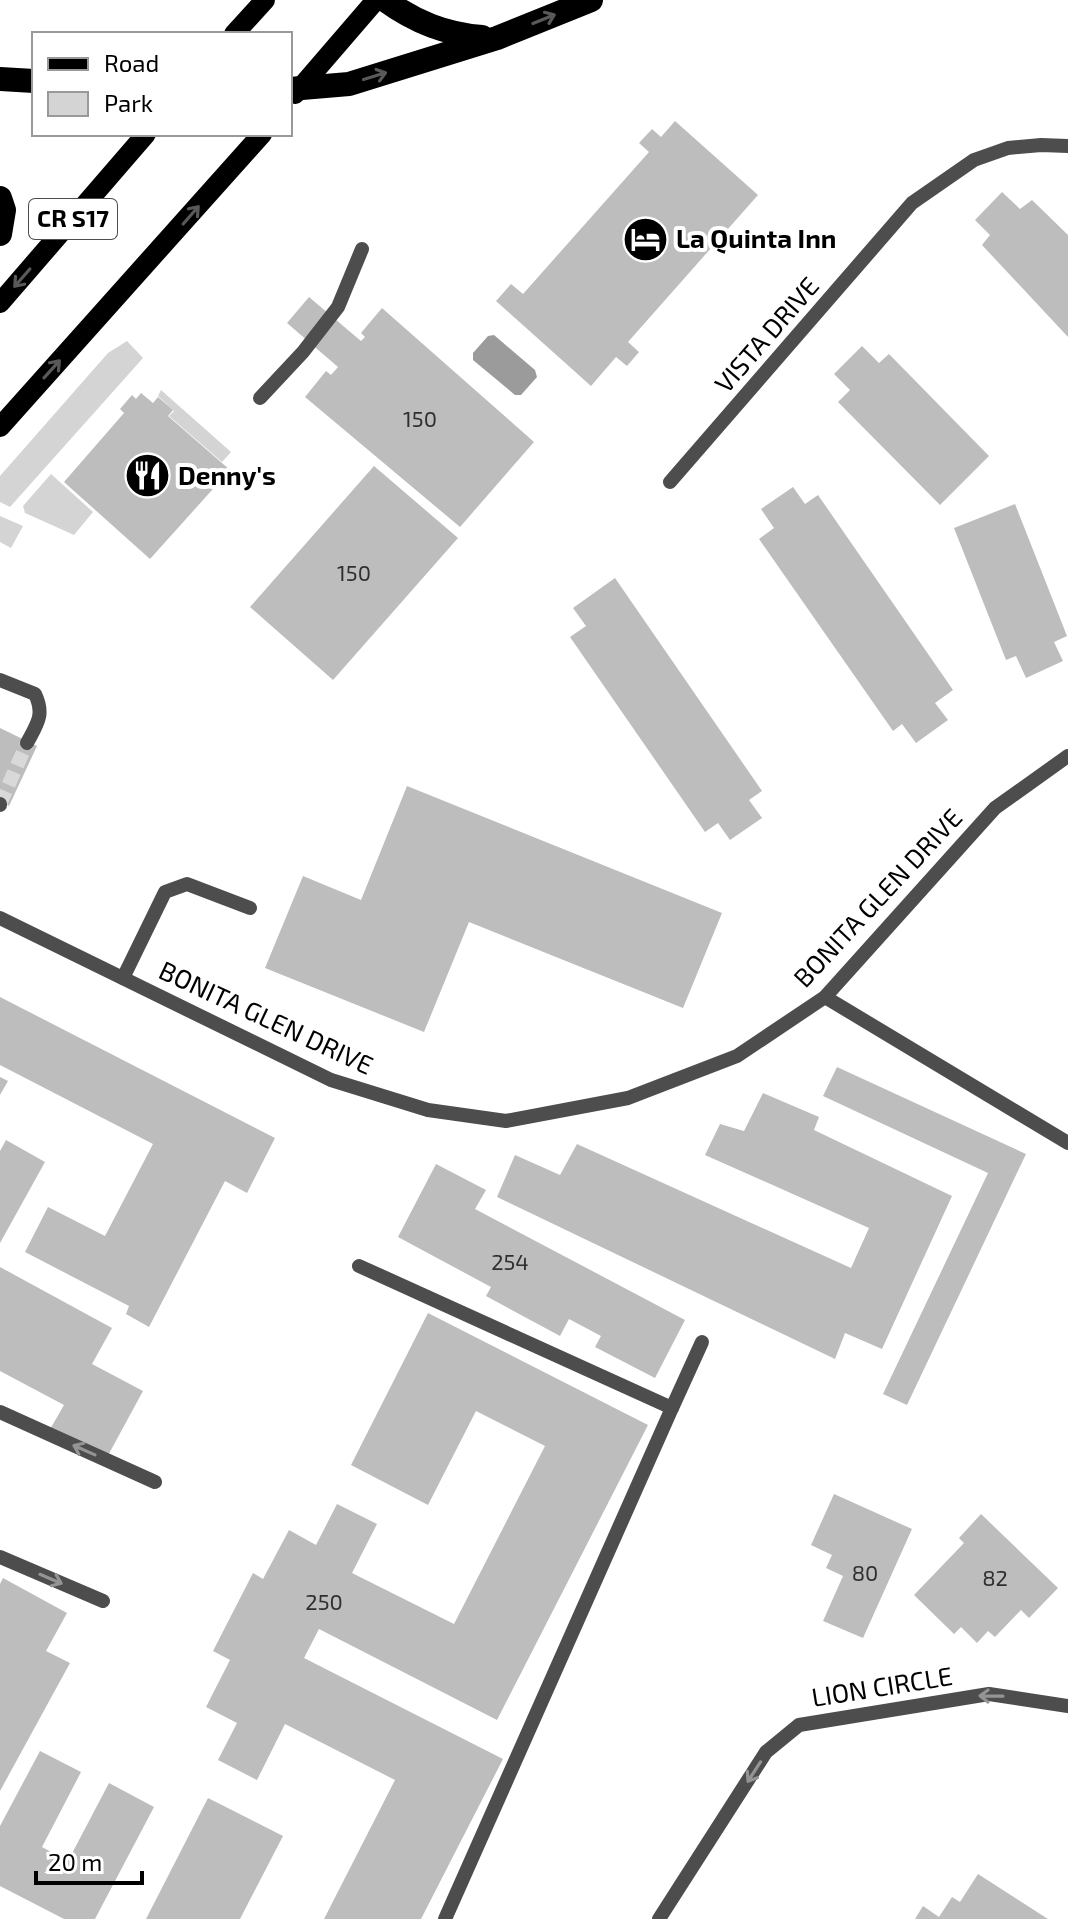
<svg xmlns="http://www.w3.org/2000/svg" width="1068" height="1919" viewBox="0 0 1068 1919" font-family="'Exo 2',sans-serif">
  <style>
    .green { fill: #d4d4d4 }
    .water { fill: #9b9b9b }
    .building { fill: #bdbdbd }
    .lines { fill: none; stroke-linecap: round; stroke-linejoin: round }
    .minor-tunnel { stroke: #d9d9d9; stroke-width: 14; stroke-dasharray: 14 7; stroke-linecap: butt }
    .minor { stroke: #4d4d4d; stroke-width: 14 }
    .major { stroke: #000; stroke-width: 20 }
    .highway { stroke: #000; stroke-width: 24 }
    .oneway { stroke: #595959 }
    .oneway2 { stroke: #949494 }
    .labels { text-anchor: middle; stroke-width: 8; stroke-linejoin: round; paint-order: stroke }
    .number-label { font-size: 22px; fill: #2f2f2f }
    .shield { fill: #fff; stroke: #4c4c4c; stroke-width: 2 }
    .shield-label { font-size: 24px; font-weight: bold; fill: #000 }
    .poi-label { font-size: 26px; font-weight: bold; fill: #000; stroke: #fff; text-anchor: start }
    .street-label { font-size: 26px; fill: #000; stroke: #fff }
  </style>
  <rect width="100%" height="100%" fill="#fff"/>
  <g class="green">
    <polygon points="127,341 143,358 10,507 0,502 0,476 108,353"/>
    <polygon points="161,390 231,452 222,462 169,416 174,411 158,396"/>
    <polygon points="51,474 93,512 74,535 25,513 23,506"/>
    <polygon points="0,516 23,526 11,548 0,542"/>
  </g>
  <polygon class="water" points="494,335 535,370 537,377 521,395 515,395 473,360 473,353 488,336"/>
  <g class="building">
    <polygon points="675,121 758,195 628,342 639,352 627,366 616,357 591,386 496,301 511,284 523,294 649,152 639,143 652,129 661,137"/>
    <polygon points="1002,192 1020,209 1032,200 1068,235 1068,337 982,245 990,235 975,220"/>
    <polygon points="309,297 361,341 365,337 361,333 382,308 534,442 460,527 305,397 326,371 331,375 338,367 287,323"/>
    <polygon points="862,346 879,363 889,354 989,456 940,505 838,402 850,390 834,374"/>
    <polygon points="141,393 153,403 158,397 173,410 168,416 230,470 150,559 64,482 124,413 120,409 132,395 136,399"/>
    <polygon points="374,466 458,538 333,680 250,607"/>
    <polygon points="793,487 805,504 818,495 953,690 935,703 948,720 916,743 902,724 893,731 759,539 774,528 761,509"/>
    <polygon points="1015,504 1067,636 1054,642 1063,661 1026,678 1016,656 1006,660 954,528"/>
    <polygon points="615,578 762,791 749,800 762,818 730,840 718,823 705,832 570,637 586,626 573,608"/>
    <polygon points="0,728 37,746 9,806 0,801"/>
    <polygon points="407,786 722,913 683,1008 469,922 424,1032 265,968 303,876 361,900"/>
    <polygon points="0,997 275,1138 247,1193 225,1181 149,1327 126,1314 129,1306 25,1252 48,1207 105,1236 153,1144 0,1065"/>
    <polygon points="837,1067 1026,1154 907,1405 883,1394 988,1173 823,1096"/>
    <polygon points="0,1077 8,1081 0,1095"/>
    <polygon points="763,1093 819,1117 814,1130 952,1196 882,1349 845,1333 835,1359 497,1197 515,1155 560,1175 577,1144 851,1268 869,1228 705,1155 720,1124 744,1131"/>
    <polygon points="6,1140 45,1162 0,1243 0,1151"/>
    <polygon points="436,1164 486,1190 475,1209 685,1320 655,1378 595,1347 601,1336 569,1319 560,1336 486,1296 491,1287 398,1237"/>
    <polygon points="0,1267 112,1328 92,1364 143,1391 105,1461 49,1431 64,1405 0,1371"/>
    <polygon points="428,1313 648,1425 497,1720 319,1629 304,1658 503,1759 421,1919 324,1919 395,1780 285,1724 257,1780 218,1760 237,1723 206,1707 230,1660 213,1651 253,1573 263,1579 289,1530 316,1545 337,1504 377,1524 352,1573 454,1624 545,1446 476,1411 428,1505 351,1465"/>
    <polygon points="834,1494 912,1529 863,1638 823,1621 843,1576 826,1568 832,1555 811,1545"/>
    <polygon points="981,1514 1058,1588 1029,1618 1021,1610 995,1637 988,1631 977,1643 961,1627 954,1634 914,1595 964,1543 959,1538"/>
    <polygon points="3,1578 67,1613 46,1651 70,1663 0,1791 0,1584"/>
    <polygon points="40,1751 81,1772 42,1847 68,1861 109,1783 154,1807 95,1919 64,1919 0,1886 0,1826"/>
    <polygon points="208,1798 283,1836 240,1919 146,1919"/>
    <polygon points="978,1874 1048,1919 915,1919 923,1906 939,1917 952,1897 960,1902"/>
  </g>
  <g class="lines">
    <polyline class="minor-tunnel" points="0,804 27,743"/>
    <g class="minor">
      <polyline points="260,398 303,352 338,307 362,249"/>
      <polyline points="670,482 912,203 974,160 1008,148 1041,145 1068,146"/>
      <path d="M0,680L35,694C45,715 37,724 27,743"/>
      <polyline points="0,805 0,804"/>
      <polyline points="0,918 331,1080 428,1110 506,1121 628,1098 737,1056 825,997 995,808 1068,756"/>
      <polyline points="123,978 165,892 187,884 250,908"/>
      <polyline points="825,997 1068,1143"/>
      <polyline points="359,1266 672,1408 445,1919"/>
      <polyline points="672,1408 702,1342"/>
      <polyline points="0,1412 155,1482"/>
      <polyline points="0,1557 103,1601"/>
      <polyline points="659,1919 766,1752 799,1725 989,1694 1068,1706"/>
    </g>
    <g class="major">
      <polyline points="234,34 265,0"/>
      <polyline points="295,94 376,0"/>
      <polyline points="0,303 146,134"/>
      <polyline points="0,427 262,134"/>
    </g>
    <g class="highway">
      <path d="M385,0C415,22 445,34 482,37"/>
      <polyline points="0,79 34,81"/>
      <polyline points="290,89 349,84 497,38 591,0"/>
      <polyline points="0,198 4,210 0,234"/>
    </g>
  </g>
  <defs><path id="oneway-shaft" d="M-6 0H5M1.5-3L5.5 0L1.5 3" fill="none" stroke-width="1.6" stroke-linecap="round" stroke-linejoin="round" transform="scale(2)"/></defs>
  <g class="oneway">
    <use href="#oneway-shaft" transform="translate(544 19) rotate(-22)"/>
    <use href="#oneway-shaft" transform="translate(375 76) rotate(-17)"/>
    <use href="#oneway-shaft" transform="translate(191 215) rotate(-49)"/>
    <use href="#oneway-shaft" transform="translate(22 278) rotate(131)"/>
    <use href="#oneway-shaft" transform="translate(52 369) rotate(-48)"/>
  </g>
  <g class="oneway2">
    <use href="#oneway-shaft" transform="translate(84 1450) rotate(-156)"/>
    <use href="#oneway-shaft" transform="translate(51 1579) rotate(23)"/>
    <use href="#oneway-shaft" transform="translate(991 1696) rotate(-179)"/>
    <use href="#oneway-shaft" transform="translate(754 1772) rotate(123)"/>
  </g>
  <defs>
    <symbol id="hotel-disc" viewBox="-11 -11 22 22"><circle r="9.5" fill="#000" stroke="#fff"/><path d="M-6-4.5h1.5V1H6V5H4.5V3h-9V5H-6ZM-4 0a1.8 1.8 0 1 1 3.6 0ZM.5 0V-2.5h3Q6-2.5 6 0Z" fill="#fff"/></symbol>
    <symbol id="restaurant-disc" viewBox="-11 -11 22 22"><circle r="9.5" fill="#000" stroke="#fff"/><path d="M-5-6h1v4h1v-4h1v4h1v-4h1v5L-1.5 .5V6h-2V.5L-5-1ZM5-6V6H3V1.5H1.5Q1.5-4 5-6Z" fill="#fff"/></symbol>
  </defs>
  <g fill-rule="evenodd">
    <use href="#hotel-disc" x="620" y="214" width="51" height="51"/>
    <use href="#restaurant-disc" x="122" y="450" width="51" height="51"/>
  </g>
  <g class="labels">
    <g class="number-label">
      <text x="420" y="427">150</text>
      <text x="354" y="581">150</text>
      <text x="510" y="1270">254</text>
      <text x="865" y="1581">80</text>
      <text x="995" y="1586">82</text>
      <text x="324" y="1610">250</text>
    </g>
    <rect class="shield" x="29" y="199" width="88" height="40" rx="6"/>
    <g class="shield-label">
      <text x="73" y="227">CR S17</text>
    </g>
    <g class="poi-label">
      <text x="676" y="248">La Quinta Inn</text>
      <text x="178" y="485">Denny's</text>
    </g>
    <g class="street-label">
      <text transform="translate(767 335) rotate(-49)" y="9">VISTA DRIVE</text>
      <text transform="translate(878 898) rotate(-47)" y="9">BONITA GLEN DRIVE</text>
      <text transform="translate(266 1018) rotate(25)" y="9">BONITA GLEN DRIVE</text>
      <text transform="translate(882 1687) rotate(-9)" y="9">LION CIRCLE</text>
    </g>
  </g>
  <rect x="32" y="32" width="260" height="104" fill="#ffffff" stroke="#999999" stroke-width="2"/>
  <rect x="48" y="58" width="40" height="12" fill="#000000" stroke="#999999" stroke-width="2"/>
  <text x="104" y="72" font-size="24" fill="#000000">Road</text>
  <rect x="48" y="92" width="40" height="24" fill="#d4d4d4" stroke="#999999" stroke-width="2"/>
  <text x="104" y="112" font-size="24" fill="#000000">Park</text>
  <path d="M36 1871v12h106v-12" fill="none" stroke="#000000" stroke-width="4"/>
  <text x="48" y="1871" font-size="24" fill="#000000" stroke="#ffffff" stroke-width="6" paint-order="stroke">20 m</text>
</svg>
